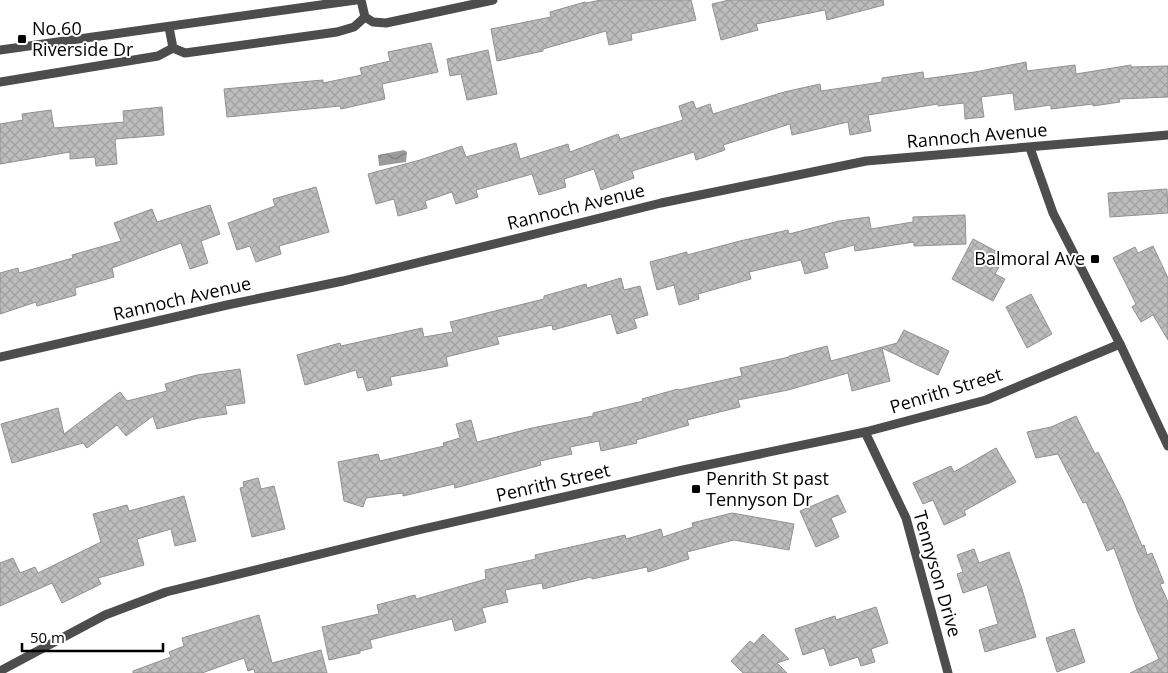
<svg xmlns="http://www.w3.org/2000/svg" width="1168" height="673" viewBox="0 0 1168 673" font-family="'Open Sans',sans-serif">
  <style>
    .water { fill: url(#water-waves) }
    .building { fill: url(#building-cross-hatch); stroke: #919191 }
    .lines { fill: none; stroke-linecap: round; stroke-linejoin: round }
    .minor { stroke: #4d4d4d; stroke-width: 9 }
    .poi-dot { fill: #000; stroke: #fff; stroke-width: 2 }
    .labels { text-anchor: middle; stroke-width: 4; stroke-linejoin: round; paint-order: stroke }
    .poi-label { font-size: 18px; fill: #000; stroke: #fff; text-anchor: start }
    .street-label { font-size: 18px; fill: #000; stroke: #fff }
  </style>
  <defs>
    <pattern id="water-waves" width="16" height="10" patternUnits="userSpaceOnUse" patternTransform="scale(1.25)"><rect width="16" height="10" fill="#9b9b9b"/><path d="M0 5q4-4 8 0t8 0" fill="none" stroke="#7c7c7c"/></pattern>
    <pattern id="building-cross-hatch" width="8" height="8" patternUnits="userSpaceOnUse" patternTransform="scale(1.25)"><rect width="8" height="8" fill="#bdbdbd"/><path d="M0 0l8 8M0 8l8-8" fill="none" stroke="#a1a1a1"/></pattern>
  </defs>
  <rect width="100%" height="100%" fill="#fff"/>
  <polygon class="water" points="404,150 407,152 406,162 379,166 378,155"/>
  <g class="building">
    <polygon points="601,0 691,0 696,20 631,34 632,40 609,45 606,31 543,49 543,51 497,61 491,29 551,17 550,12 585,2 586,3"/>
    <polygon points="729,0 883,0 884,5 827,20 825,10 756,24 758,30 721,40 712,4"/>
    <polygon points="431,43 438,72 382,84 385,99 341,109 340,106 227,117 224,89 323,80 323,83 362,75 360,68 390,61 388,52"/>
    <polygon points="488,50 497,94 467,100 461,74 450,76 447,59"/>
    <polygon points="1026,62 1027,71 1075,65 1076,74 1131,65 1131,67 1168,66 1168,97 1119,99 1120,102 1093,106 1093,104 1051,109 1051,105 1015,110 1013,93 981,97 984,117 965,119 964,103 938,106 938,104 868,115 871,131 850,135 848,122 792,135 790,124 723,145 725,150 696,160 694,152 632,171 634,178 601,190 594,169 564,179 566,187 539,195 532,174 476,190 478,197 456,204 452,192 425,201 427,208 398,216 394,199 376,204 368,174 420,160 462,146 466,157 516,143 520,159 568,144 570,152 618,134 620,139 683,120 679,106 693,101 696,109 710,104 713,114 784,92 820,84 821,91 882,82 882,78 923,72 924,79 975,72"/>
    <polygon points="162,107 164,135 115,139 117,164 96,166 95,157 70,159 70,152 0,164 0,124 23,120 22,114 51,110 54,128 124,122 123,111"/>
    <polygon points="316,187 329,232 279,246 281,254 256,262 250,246 237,250 228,223 275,206 273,199"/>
    <polygon points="1167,189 1168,213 1110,217 1108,193"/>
    <polygon points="210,205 220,234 201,241 208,263 190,269 181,243 112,268 114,277 75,288 76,295 37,306 36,302 0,314 0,273 18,268 19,273 73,258 72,255 121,241 114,223 152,209 157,222"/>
    <polygon points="965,215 966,244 914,246 914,242 855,251 854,245 824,253 828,268 805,274 801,260 749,272 751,279 698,294 699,299 679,305 674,285 657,290 650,262 687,252 687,255 740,241 788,230 789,234 839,221 869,217 871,229 913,222 913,217"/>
    <polygon points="973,239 1005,256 995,274 1005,279 993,301 952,279"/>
    <polygon points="1153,246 1168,278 1168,340 1153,315 1141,322 1132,307 1136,304 1113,258 1135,247 1138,253"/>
    <polygon points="621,278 624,290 640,286 648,315 634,319 637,328 617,334 611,314 553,330 552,325 497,337 499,344 446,357 448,366 390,377 392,385 367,391 363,377 358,378 356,370 305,385 297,355 340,343 341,346 422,328 424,337 453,332 450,322 544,299 544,296 586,284 587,288"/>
    <polygon points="1031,294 1052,334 1027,348 1006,307"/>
    <polygon points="904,330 949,351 938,375 882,348 890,381 852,391 848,373 788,390 738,400 740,407 687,420 689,425 636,440 637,443 601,451 599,441 570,447 572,454 540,461 541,465 455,488 454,484 403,496 403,493 366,498 363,507 344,501 338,462 378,454 380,461 444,446 443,443 460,438 456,424 471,420 477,442 532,428 593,416 593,413 643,401 642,399 678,389 679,390 742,376 740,368 789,357 789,356 827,346 831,361 897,343"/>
    <polygon points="240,369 245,403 225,406 227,414 199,418 157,429 153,416 126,436 117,425 87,448 83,443 12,463 1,424 58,408 64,434 120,392 127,401 167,391 165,384 197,375"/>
    <polygon points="1076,416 1095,454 1098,452 1123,501 1142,546 1144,545 1147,555 1152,553 1164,583 1160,584 1168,602 1168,673 1130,673 1159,659 1137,610 1114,548 1107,551 1086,502 1083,503 1058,454 1036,458 1027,432 1051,427"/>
    <polygon points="996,448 1016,482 964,511 966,515 944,525 933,500 923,504 913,483 951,466 954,472"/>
    <polygon points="258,478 261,489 274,486 285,529 252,537 240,488 244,487 243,482"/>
    <polygon points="838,495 846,512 831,518 839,537 816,547 800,511"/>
    <polygon points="184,496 196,541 175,546 171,529 137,539 144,565 98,578 101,584 62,603 52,583 0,606 0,563 13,558 20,573 35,567 38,573 101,542 93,514 127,505 129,511"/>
    <polygon points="732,513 794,524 789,550 734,540 687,552 689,559 648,572 647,567 592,579 591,577 543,589 542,583 505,590 508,602 482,608 486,622 455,631 452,619 370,640 372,648 360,651 360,653 329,660 322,627 379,614 377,605 415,595 416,599 486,579 485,570 536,559 535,555 625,535 626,539 661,529 663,537 693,527 692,523"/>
    <polygon points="974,549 979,563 1009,552 1022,589 1036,637 985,652 979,630 998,624 987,585 963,593 957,574 963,572 957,555"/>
    <polygon points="876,607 888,643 871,649 875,662 861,666 858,657 830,666 824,648 803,655 795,629 835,616 836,620"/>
    <polygon points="259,615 272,663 321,650 327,673 255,673 254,669 248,671 244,658 202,673 133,673 133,671 171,657 169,652 184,646 182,638"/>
    <polygon points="1074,629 1085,662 1057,672 1046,638"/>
    <polygon points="763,634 789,659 777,663 787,673 743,673 731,661 750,641 754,644"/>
  </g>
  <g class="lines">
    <g class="minor">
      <polyline points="361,0 365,17 373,22 386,23 493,0"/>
      <polyline points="169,27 173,48 185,53 337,32 354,27 365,17"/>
      <polyline points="0,50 356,0"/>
      <polyline points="0,82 158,56 173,48"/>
      <polyline points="1030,148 1053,213 1120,344 1168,446"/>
      <polyline points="0,357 227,305 343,281 661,203 866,161 1168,135"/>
      <polyline points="865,432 906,518 948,673"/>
      <polyline points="0,671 105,615 166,592 414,531 683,470 865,432 986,400 1120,344"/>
    </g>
  </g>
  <g class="poi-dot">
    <rect x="17" y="34" width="10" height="10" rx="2.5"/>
    <rect x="1090" y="254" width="10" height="10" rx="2.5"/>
    <rect x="691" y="484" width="10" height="10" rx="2.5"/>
  </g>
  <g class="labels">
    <g class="poi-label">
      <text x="32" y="35">No.60<tspan x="32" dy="21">Riverside Dr</tspan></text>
      <text x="1085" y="265" text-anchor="end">Balmoral Ave</text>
      <text x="706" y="485">Penrith St past<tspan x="706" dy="21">Tennyson Dr</tspan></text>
    </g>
    <g class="street-label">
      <text transform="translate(977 136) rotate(-5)" y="6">Rannoch Avenue</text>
      <text transform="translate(576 207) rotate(-14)" y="6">Rannoch Avenue</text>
      <text transform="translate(182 299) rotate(-13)" y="6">Rannoch Avenue</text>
      <text transform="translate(946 391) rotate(-17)" y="6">Penrith Street</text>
      <text transform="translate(553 483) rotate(-13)" y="6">Penrith Street</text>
      <text transform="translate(937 574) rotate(74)" y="6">Tennyson Drive</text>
    </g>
  </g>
  <path d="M22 643v8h141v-8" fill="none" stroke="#000000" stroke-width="2.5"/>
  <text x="30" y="643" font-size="15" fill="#000000" stroke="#ffffff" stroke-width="4" paint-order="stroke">50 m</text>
</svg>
